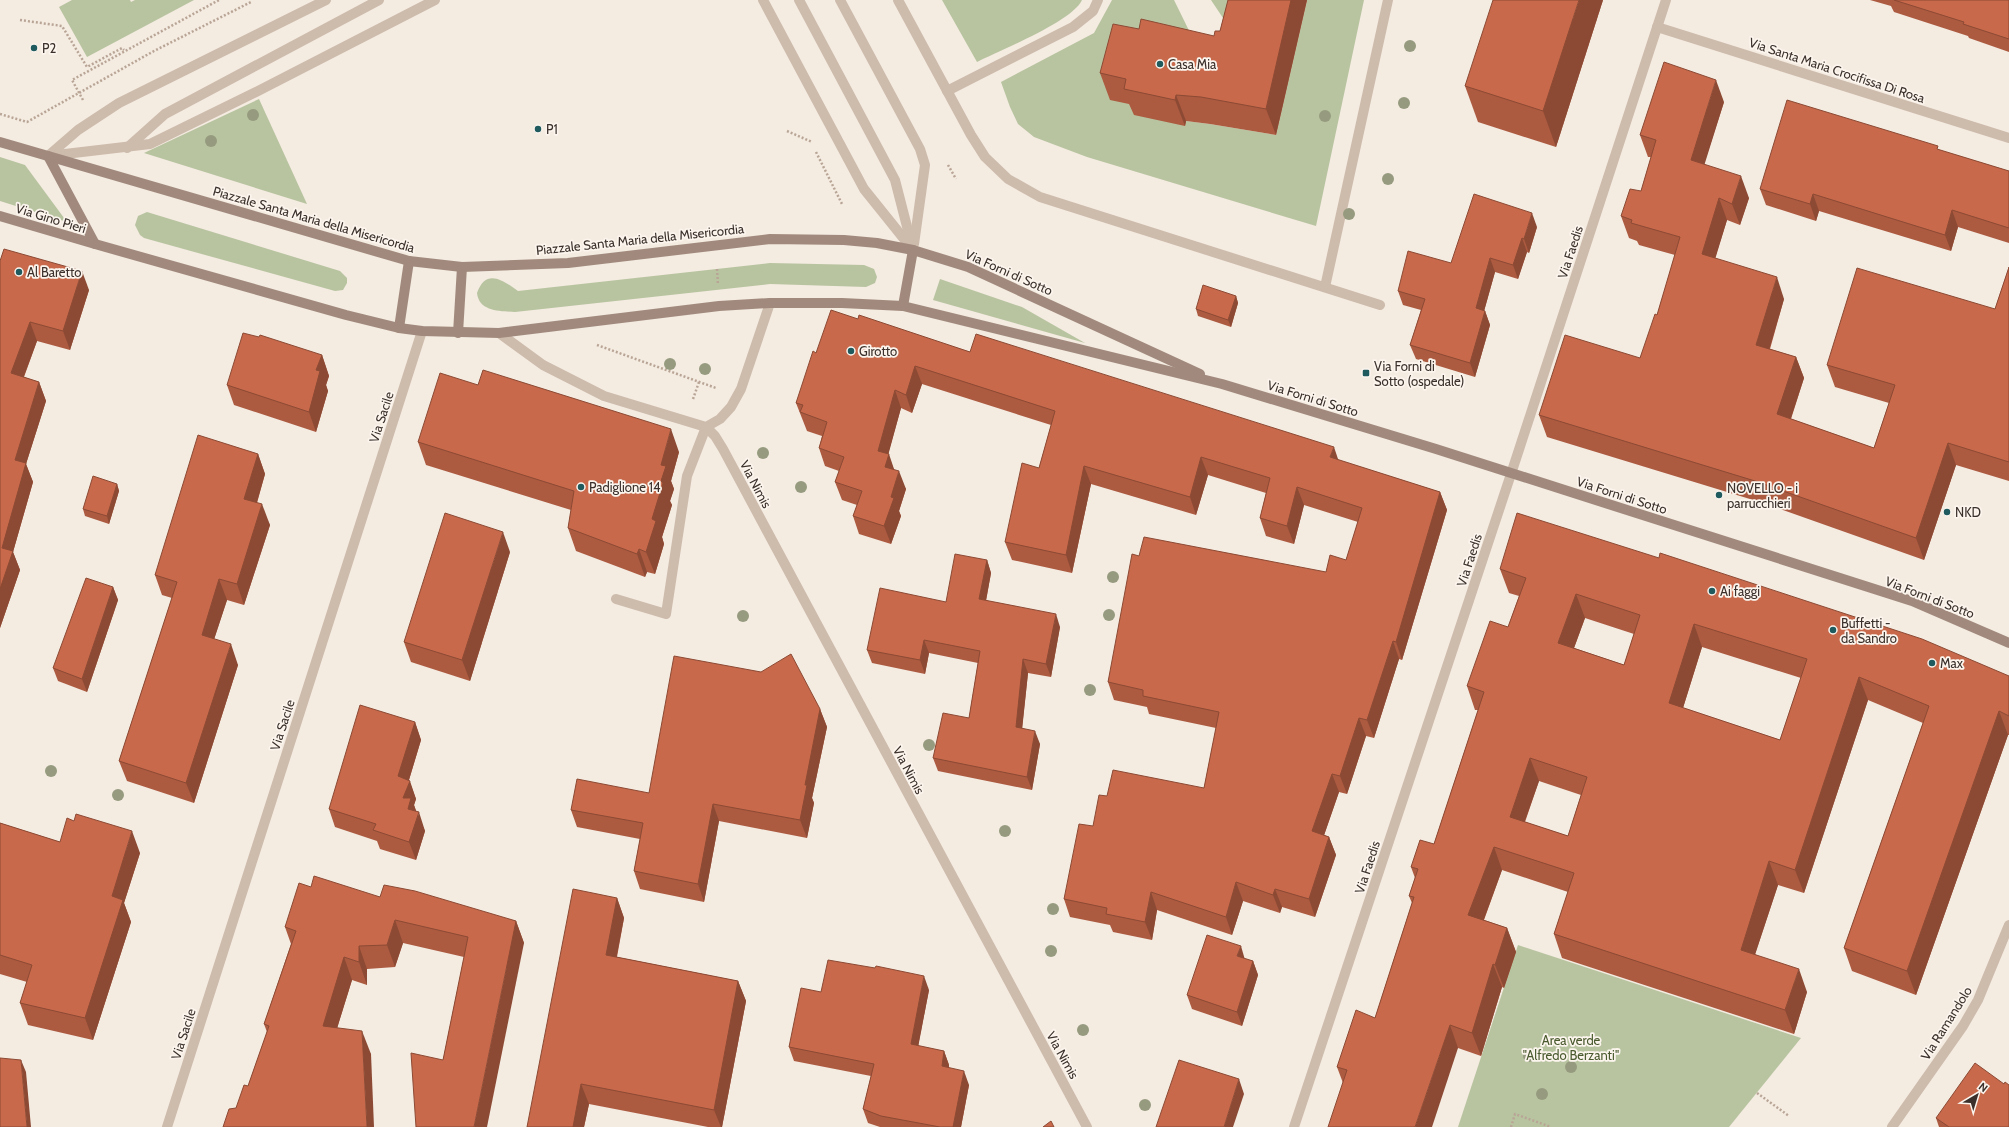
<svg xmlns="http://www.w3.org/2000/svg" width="2009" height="1127" viewBox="0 0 2009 1127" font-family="Cabin,sans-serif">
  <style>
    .green { fill: #b8c4a0 }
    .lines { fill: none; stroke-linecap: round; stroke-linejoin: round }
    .path { stroke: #b9a596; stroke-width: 2.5; stroke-dasharray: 2 2; stroke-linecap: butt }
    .service { stroke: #cdbbac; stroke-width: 10 }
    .minor { stroke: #cdbbac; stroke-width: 10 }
    .secondary { stroke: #a18a7d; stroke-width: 10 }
    .tree { fill: #969b7f }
    .wall { fill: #ac5a40; fill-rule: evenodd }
    .shaded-wall { fill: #8c4a34 }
    .building { fill: #c8694b; stroke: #8c4a34; fill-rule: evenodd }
    .poi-dot { fill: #1f5a5e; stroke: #fbf5ee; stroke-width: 1.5 }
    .labels { text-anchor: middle; stroke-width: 3.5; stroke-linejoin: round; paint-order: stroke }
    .poi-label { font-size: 13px; fill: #3b302b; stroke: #fbf5ee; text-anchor: start }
    .street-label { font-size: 13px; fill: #3b302b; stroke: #fbf5ee }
    .park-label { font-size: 13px; fill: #4a5a2e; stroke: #fbf5ee }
  </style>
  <rect width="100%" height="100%" fill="#f4ebe1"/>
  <g class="green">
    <polygon points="72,0 130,0 131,2 135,0 194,0 87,57 59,7"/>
    <path d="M942,0H1082C1073,21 999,51 977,62Z"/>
    <polygon points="1112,0 1174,0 1202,57 1136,105 1186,121 1210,124 1276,135 1307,0 1364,0 1316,226 1087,157 1034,137 1018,124 1010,107 1001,82 1094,33"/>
    <polygon points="1211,0 1245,0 1235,36"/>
    <polygon points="259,99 307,204 144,153"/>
    <polygon points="0,157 25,165 67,222 0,201"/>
    <polygon points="147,212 340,271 347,278 347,283 343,290 335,291 144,238 140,235 135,225 138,216"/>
    <path d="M770,263L864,265L874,269L877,277L875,283L866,287L770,284L515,312C501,311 479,312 477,293C486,267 504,281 518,291Z"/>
    <polygon points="940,279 1022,307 1085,343 933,300"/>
    <polygon points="1518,945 1801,1038 1729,1127 1458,1127"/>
  </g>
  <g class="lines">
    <g class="path">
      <polyline points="20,20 62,26 87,67 122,48 124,50"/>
      <polyline points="83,100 72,80 219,0"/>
      <polyline points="0,114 27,122 154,51 251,2"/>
      <polyline points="787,131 812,142"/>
      <polyline points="816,152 842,204"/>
      <polyline points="948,165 956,179"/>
      <polyline points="717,269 718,285"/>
      <polyline points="597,345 716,388"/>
      <polyline points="693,399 699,382"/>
      <polyline points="1757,1093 1789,1116"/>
      <polyline points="1511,1127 1515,1114 1551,1127"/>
    </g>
    <g class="service">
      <polyline points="763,0 864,189 913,250"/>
      <polyline points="799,0 895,180 912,246"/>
      <polyline points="840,0 920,149 925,165 914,244"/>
      <polyline points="898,0 971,135 985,157 1008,179 1040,197 1380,305"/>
      <polyline points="947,91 1073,27 1093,11 1098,0"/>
      <polyline points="127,148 165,114 379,0"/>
      <polyline points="48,156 150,144 256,92 435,0"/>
      <polyline points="48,156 78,130 119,103 326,0"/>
      <polyline points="1325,287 1388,0"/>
      <polyline points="616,599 666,614 687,476 706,427"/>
    </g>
    <g class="minor">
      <polyline points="1657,27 2009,138"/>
      <polyline points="499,333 543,365 604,396 706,427 720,419 731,407 741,389 770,303"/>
      <polyline points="706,427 715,436 723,449 1087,1127"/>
      <polyline points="167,1127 422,331"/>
      <polyline points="1294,1127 1511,474 1666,0"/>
      <polyline points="1892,1127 1963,1026 1978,1000 2009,925"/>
    </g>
    <g class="secondary">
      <polyline points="0,142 409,261 462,267 568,263 770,239 844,240 877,243 913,250 968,267 1200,374"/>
      <polyline points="48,156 95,244"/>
      <polyline points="0,216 95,244 346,315 399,328 422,331 499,333 719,306 770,303 842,303 903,306 1222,384 1436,449 1912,601 2009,643"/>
      <polyline points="903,306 913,250"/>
      <polyline points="399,328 409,261"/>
      <polyline points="458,333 462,267"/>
    </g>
  </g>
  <g class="tree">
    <circle cx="1410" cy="46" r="6"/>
    <circle cx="1404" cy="103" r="6"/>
    <circle cx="253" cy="115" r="6"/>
    <circle cx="1325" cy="116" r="6"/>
    <circle cx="211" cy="141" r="6"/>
    <circle cx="1388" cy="179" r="6"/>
    <circle cx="1349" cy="214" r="6"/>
    <circle cx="670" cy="364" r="6"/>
    <circle cx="705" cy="369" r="6"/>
    <circle cx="763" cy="453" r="6"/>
    <circle cx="801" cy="487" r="6"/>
    <circle cx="1113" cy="577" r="6"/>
    <circle cx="1109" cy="615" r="6"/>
    <circle cx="743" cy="616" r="6"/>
    <circle cx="1090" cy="690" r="6"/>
    <circle cx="929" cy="745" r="6"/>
    <circle cx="51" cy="771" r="6"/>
    <circle cx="118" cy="795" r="6"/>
    <circle cx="1005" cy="831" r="6"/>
    <circle cx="1053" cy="909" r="6"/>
    <circle cx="1051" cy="951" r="6"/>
    <circle cx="1083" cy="1030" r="6"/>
    <circle cx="1529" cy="1056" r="6"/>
    <circle cx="1571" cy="1067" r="6"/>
    <circle cx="1542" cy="1094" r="6"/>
    <circle cx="1145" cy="1105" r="6"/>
  </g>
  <g class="wall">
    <polygon points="1228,0 1307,0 1276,135 1210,124 1186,121 1185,126 1134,115 1129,104 1110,100 1100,73 1214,36 1220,31"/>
    <polygon points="1603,0 1556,147 1478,122 1465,86"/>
    <polygon points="1870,0 2009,0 2009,52 1969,38 1968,36 1894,12 1891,6"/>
    <polygon points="1724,102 1704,164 1749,198 1740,225 1727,220 1715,258 1784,299 1770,349 1796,357 1804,378 1791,419 1874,448 1889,403 1835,387 1827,365 1995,309 2009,267 2009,481 1956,465 1924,560 1763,503 1547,437 1539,415 1640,358 1657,315 1675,255 1639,245 1637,241 1629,238 1621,216 1641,191 1651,157 1648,157 1640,135"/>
    <polygon points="1939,150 2009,171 2009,243 1958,227 1951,251 1819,211 1816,221 1766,205 1760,189"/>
    <polygon points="1537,227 1529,253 1527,252 1518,279 1495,272 1484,311 1485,311 1490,325 1475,377 1416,359 1410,345 1421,310 1403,305 1398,291 1451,263"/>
    <polygon points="0,261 89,290 70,350 37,341 24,377 39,382 46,401 26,464 33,482 13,552 20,570 0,628"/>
    <polygon points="1236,296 1238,303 1231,327 1198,316 1196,309"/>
    <polygon points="858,319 1338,460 1440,492 1447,510 1402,660 1399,659 1374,738 1366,736 1347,794 1339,792 1324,835 1329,837 1336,855 1315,917 1282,907 1280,913 1243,901 1232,935 1157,910 1152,940 1113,932 1110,925 1070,917 1064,899 1093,826 1107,796 1204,788 1216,728 1149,714 1147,707 1114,700 1108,682 1139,556 1326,572 1346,560 1358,522 1304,505 1294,544 1266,536 1260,518 1266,493 1208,475 1196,515 1091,484 1072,573 1012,560 1005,542 1039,468 1051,425 922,384 912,413 901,408 888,454 894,470 906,489 899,511 901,516 891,544 859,534 853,516 857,505 842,500 835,482 839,471 825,466 819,448 822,436 807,431 796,403 816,353"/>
    <polygon points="322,355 329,376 326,385 328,391 316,432 234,405 227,385"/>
    <polygon points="418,442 679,452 671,481 674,489 670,501 672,505 662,537 664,544 655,574 647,572 645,577 576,551 568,528 571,510 426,465"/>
    <polygon points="258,454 265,474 257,503 270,525 244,605 227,600 214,639 238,665 194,803 127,781 119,761 172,598 162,595 155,575"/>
    <polygon points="117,484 119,491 109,524 85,516 83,509"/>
    <polygon points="510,552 470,681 411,662 404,642"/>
    <polygon points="987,560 991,573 986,600 1060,627 1051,677 1028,673 1022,728 1040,744 1032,790 938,771 933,758 969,718 978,663 929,653 925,674 872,663 867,650 946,602"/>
    <path d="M1500,569L2009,676V735H2008L1916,995L1852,971L1844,948L1923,723L1868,700L1804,893L1778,885L1755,954L1807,992L1794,1034L1562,958L1554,934L1568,892L1502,870L1484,920L1507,928L1516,952L1504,988L1502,987L1481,1056L1458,1048L1343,1083L1337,1067L1375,1018L1412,903L1409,896L1415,878L1411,867L1434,844L1478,710H1475L1467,686L1508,627L1519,596L1509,593ZM1585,618L1634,634L1624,665L1574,648ZM1702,647L1801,678L1780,740L1683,708ZM1539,781L1581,795L1568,836L1525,822Z"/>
    <polygon points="113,587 118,600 87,692 58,681 53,668"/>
    <polygon points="820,709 827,727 812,798 814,803 807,838 719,821 704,902 640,889 634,871 640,839 577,827 571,810 649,793"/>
    <polygon points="415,722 421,740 409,780 416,799 414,805 416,811 425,831 416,860 380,849 377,841 335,827 329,809"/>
    <polygon points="0,823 60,842 140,853 124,903 131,922 93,1040 28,1025 20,1003 27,982 0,974"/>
    <polygon points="311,887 380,897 516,921 524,943 443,1060 464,957 403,943 395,967 367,969 367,985 352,980 337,1028 371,1054 236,1108 248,1086 267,1032 264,1024 291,944 285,927"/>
    <polygon points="617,898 624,918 617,957 738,981 746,1001 722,1127 708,1127 589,1104 584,1127 527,1127"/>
    <polygon points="1245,959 1253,961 1258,975 1242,1026 1192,1009 1187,995"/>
    <polygon points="929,990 918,1046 944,1051 949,1065 949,1068 969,1085 961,1127 880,1127 868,1123 863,1109 871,1076 794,1061 789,1047 821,992"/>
    <polygon points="2004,1084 2009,1127 1939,1127 1936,1118"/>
  </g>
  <g class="shaded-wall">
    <polygon points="1291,0 1307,0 1276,135 1266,109"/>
    <polygon points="1579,0 1603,0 1556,147 1543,111"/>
    <polygon points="1716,80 1724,102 1699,182 1691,160"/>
    <polygon points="1176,95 1186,121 1185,126 1175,100"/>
    <polygon points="1741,176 1749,198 1740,225 1732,204"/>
    <polygon points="1813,194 1819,211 1816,221 1810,204"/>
    <polygon points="1719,198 1727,220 1710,276 1702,254"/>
    <polygon points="1952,210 1958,227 1951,251 1945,235"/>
    <polygon points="1532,213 1537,227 1529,253 1524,239"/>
    <polygon points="1522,238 1527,252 1518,279 1513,265"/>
    <polygon points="1490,258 1495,272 1481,322 1476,308"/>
    <polygon points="82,271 89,290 70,350 63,331"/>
    <polygon points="1777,277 1784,299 1764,367 1756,345"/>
    <polygon points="1236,296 1238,303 1231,327 1228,320"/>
    <polygon points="1485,311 1490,325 1475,377 1470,363"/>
    <polygon points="30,322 37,341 18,392 11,373"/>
    <polygon points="322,355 329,376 326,385 328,391 316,432 309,412 316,370"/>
    <polygon points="1796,357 1804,378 1785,436 1777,414"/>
    <polygon points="915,366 922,384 912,413 906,395"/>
    <polygon points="39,382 46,401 26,464 33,482 13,552 20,570 0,628 0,589 2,548 15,460"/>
    <polygon points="895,390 901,408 886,463 889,454 895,472 885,467 878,451"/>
    <polygon points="671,429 679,452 671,481 674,489 670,501 672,505 662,537 664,544 655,574 646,552 661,465"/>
    <polygon points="1948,443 1956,465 1924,560 1916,538"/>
    <polygon points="1334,447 1340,465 1330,457"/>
    <polygon points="258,454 265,474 252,519 244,499"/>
    <polygon points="1201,457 1208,475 1196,515 1190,497"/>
    <polygon points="1084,466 1091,484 1072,573 1066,555"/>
    <polygon points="899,471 906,489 899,511 901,516 891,544 884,526 891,497"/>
    <polygon points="117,484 119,491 109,524 107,516"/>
    <polygon points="1297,487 1304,505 1294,544 1287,526"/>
    <polygon points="1440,492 1447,510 1402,660 1396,642"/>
    <polygon points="262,504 270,525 244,605 237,584"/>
    <polygon points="503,532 510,552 470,681 462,660"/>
    <polygon points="639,549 647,572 645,577 637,554"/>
    <polygon points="987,560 991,573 984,612 979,599"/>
    <polygon points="219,579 227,600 209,655 202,635"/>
    <polygon points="113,587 118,600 87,692 82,679"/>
    <polygon points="1576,594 1585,618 1567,667 1558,643"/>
    <polygon points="1056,614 1060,627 1051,677 1046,664"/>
    <polygon points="1694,624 1702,647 1677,727 1669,703"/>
    <polygon points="924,640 929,653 925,674 920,660"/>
    <polygon points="1393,641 1399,659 1374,738 1367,720"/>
    <polygon points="231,644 238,665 194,803 186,783"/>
    <polygon points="1023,659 1028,673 1021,740 1016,727"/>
    <polygon points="1859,677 1868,700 1804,893 1795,870"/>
    <polygon points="820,709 827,727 812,798 814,803 807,838 800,820 805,785"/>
    <polygon points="1999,711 2008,735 1916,995 1907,971"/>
    <polygon points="1359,718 1366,736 1347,794 1340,776"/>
    <polygon points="415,722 421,740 405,793 410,781 416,799 414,805 418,816 419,812 425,831 416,860 409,842 403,798 398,776"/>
    <polygon points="1035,731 1040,744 1032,790 1027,777"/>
    <polygon points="1530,758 1539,781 1518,840 1510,817"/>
    <polygon points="1332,774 1339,792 1319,850 1312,831"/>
    <polygon points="713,804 719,821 704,902 698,884"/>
    <polygon points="132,831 140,853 124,903 131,922 93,1040 85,1018 112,896"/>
    <polygon points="1329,837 1336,855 1315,917 1309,899"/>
    <polygon points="1494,847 1502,870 1477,938 1468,915"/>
    <polygon points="1769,861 1778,885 1749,973 1741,950"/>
    <polygon points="1236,882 1243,901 1232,935 1226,917"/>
    <polygon points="1275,889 1282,907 1280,913 1273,895"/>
    <polygon points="1151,892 1157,910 1152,940 1145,922"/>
    <polygon points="617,898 624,918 613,975 606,955"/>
    <polygon points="395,920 403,943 395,967 387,945"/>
    <polygon points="516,921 524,943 487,1127 474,1127"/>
    <polygon points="1507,928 1516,952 1504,988 1495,965"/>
    <polygon points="359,946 367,969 367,985 359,962"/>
    <polygon points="1241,946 1245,960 1237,956"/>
    <polygon points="344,957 352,980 331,1048 323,1026"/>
    <polygon points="1253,961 1258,975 1242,1026 1237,1012"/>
    <polygon points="1493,964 1502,987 1481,1056 1472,1033"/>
    <polygon points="1799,969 1807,992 1794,1034 1785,1010"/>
    <polygon points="924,976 929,990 916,1058 911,1044"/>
    <polygon points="738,981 746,1001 722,1127 721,1127 714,1110"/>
    <polygon points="1450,1025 1458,1048 1432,1127 1415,1127"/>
    <polygon points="362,1031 371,1054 374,1127 367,1127"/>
    <polygon points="944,1051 949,1065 947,1080 942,1066"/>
    <polygon points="21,1060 26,1072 31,1127 27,1127"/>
    <polygon points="964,1071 969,1085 961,1127 953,1127"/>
    <polygon points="1239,1079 1244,1094 1233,1127 1224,1127"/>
    <polygon points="581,1084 589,1104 584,1127 573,1127"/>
  </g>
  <g class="building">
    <polygon points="1228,0 1291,0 1266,109 1201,97 1176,95 1175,100 1124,89 1126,79 1100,73 1113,24 1139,29 1141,19 1214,36 1215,31 1220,31"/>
    <polygon points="1493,0 1579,0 1543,111 1465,86"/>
    <polygon points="1894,0 2009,0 2009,39 1963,24 1964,22"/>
    <polygon points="1664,62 1716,80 1691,160 1741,176 1732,204 1719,198 1702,254 1777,277 1756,345 1796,357 1777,414 1874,448 1895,385 1827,365 1857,268 1995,309 2009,267 2009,462 1948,443 1916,538 1755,481 1539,415 1565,335 1640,358 1655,314 1657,315 1680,237 1631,223 1632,220 1621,216 1630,189 1641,191 1656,140 1640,135"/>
    <polygon points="1787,100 1938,146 1937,149 2009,171 2009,228 1952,210 1945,235 1813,194 1810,204 1760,189"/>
    <polygon points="1474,194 1532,213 1524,239 1522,238 1513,265 1490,258 1476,308 1485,311 1470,363 1410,345 1425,299 1398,291 1408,251 1451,263"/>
    <polygon points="4,249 82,271 63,331 30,322 11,373 39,382 15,460 26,463 2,548 13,551 0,589 0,261"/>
    <polygon points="1203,285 1236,296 1228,320 1196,309"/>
    <polygon points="831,310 858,319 859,315 970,352 976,334 1334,447 1330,457 1440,492 1396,642 1393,641 1367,720 1359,718 1340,776 1332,774 1312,831 1329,837 1309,899 1275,889 1273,895 1236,882 1226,917 1151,892 1145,922 1106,914 1107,908 1064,899 1079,824 1093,826 1099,795 1107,796 1113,770 1204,788 1219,712 1143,696 1143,690 1108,682 1132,554 1139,556 1144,537 1326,572 1330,555 1346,560 1362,508 1297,487 1287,526 1260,518 1270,478 1201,457 1190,497 1084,466 1066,555 1005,542 1022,463 1039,468 1055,411 915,366 906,395 895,390 878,451 889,454 885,467 899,471 891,497 894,498 884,526 853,516 862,491 835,482 844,457 819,448 827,422 800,412 803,405 796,403 813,351 816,353"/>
    <polygon points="243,333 259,337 260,335 322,355 316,370 320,371 309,412 227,385"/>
    <polygon points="483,370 671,429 661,465 666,466 661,481 663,483 652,519 656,521 646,552 639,549 637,554 568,528 574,491 418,442 440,373 478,385"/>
    <polygon points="198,435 258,454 244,499 262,504 237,584 219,579 202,635 231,644 186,783 119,761 177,582 155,575"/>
    <polygon points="93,476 117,484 107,516 83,509"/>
    <polygon points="445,513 503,532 462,660 404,642"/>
    <path d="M1517,513L1659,558L1660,553L1922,639L2009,676V716L1999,711L1907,971L1844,948L1929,706L1859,677L1795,870L1769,861L1741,950L1799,969L1785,1010L1554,934L1574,873L1494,847L1468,915L1507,928L1495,965L1493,964L1472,1033L1450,1025L1415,1127H1328L1347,1070L1337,1067L1356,1010L1375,1018L1414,897L1409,896L1418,869L1411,867L1420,840L1434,844L1484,692L1467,686L1490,621L1508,627L1526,578L1500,569ZM1576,594L1640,615L1624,665L1558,643ZM1694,624L1807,659L1780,740L1669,703ZM1530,758L1587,777L1568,836L1510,817Z"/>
    <polygon points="955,554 987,560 979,599 1056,614 1046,664 1023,659 1016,727 1035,731 1027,777 933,758 943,713 969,718 980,651 924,640 920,660 867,650 880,588 946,602"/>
    <polygon points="86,578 113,587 82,679 53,668"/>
    <polygon points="791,654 820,709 805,785 807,785 800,820 713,804 698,884 634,871 643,823 571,810 577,779 649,793 674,656 761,672"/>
    <polygon points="360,705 415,722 398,776 410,781 403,798 411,798 408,809 419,812 409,842 373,830 376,824 329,809"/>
    <polygon points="76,814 132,831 112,896 123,900 85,1018 20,1003 32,965 0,955 0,823 60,842 67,818 74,821"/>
    <polygon points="314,876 380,897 384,885 415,891 516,921 474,1127 416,1127 411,1053 443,1060 468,937 395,920 387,945 359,946 359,962 344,957 323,1026 362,1031 367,1127 223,1127 229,1109 236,1108 244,1085 248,1086 269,1026 264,1024 296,931 285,927 299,883 311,887"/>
    <polygon points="573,889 617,898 606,955 738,981 714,1110 581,1084 573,1127 527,1127"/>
    <polygon points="1207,935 1241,946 1237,956 1253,961 1237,1012 1187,995"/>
    <polygon points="828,960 875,968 876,966 924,976 911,1044 944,1051 942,1066 964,1071 953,1127 940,1127 881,1116 863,1109 874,1064 789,1047 801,988 821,992"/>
    <polygon points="0,1058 21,1060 27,1127 0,1127"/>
    <polygon points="1179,1060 1239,1079 1224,1127 1156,1127"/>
    <polygon points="1975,1063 2004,1084 2005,1082 2009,1085 2009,1127 1949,1127 1936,1118"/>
    <polygon points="1051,1121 1054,1127 1043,1127"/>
  </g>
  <g class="poi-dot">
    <circle cx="34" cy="48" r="4"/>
    <circle cx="1160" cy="64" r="4"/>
    <circle cx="538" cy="129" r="4"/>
    <circle cx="19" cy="272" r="4"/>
    <circle cx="851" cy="351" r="4"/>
    <rect x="1362" y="369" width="8" height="8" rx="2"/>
    <circle cx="581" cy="487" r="4"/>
    <circle cx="1719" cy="495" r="4"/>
    <circle cx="1947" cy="512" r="4"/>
    <circle cx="1712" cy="591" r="4"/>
    <circle cx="1833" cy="630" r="4"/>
    <circle cx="1932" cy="663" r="4"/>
  </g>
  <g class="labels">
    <g class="poi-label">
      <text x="42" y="53">P2</text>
      <text x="1168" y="69">Casa Mia</text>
      <text x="546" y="134">P1</text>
      <text x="27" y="277">Al Baretto</text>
      <text x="859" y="356">Girotto</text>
      <text x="1374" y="371">Via Forni di<tspan x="1374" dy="15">Sotto (ospedale)</tspan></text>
      <text x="589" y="492">Padiglione 14</text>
      <text x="1727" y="493">NOVELLO - i<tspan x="1727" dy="15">parrucchieri</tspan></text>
      <text x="1955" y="517">NKD</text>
      <text x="1720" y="596">Ai faggi</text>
      <text x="1841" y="628">Buffetti -<tspan x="1841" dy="15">da Sandro</tspan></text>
      <text x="1940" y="668">Max</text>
    </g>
    <g class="street-label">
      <text transform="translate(1837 70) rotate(18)" y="5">Via Santa Maria Crocifissa Di Rosa</text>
      <text transform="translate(51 218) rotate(17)" y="5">Via Gino Pieri</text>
      <text transform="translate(314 219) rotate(16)" y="5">Piazzale Santa Maria della Misericordia</text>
      <text transform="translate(640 239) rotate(-6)" y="5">Piazzale Santa Maria della Misericordia</text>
      <text transform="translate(1570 252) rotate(-72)" y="5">Via Faedis</text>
      <text transform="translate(1009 272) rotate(24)" y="5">Via Forni di Sotto</text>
      <text transform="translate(1313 398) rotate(17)" y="5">Via Forni di Sotto</text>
      <text transform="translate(381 417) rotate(-72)" y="5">Via Sacile</text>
      <text transform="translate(756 484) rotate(62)" y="5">Via Nimis</text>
      <text transform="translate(1622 495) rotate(18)" y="5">Via Forni di Sotto</text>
      <text transform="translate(1469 560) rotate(-72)" y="5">Via Faedis</text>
      <text transform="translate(1930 597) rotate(21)" y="5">Via Forni di Sotto</text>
      <text transform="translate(282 725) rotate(-72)" y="5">Via Sacile</text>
      <text transform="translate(909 770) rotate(62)" y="5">Via Nimis</text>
      <text transform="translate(1367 867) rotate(-72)" y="5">Via Faedis</text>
      <text transform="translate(1946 1023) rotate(-58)" y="5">Via Ramandolo</text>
      <text transform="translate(183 1034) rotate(-72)" y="5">Via Sacile</text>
      <text transform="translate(1063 1055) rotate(61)" y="5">Via Nimis</text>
    </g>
    <g class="park-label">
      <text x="1571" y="1045">Area verde<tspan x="1571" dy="15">"Alfredo Berzanti"</tspan></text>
    </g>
  </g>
  <g transform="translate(1977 1095) rotate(38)" stroke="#fbf5ee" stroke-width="3" paint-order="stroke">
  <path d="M0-3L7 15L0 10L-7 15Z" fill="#3b302b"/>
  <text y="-6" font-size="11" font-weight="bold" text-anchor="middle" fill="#3b302b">N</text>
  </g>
</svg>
